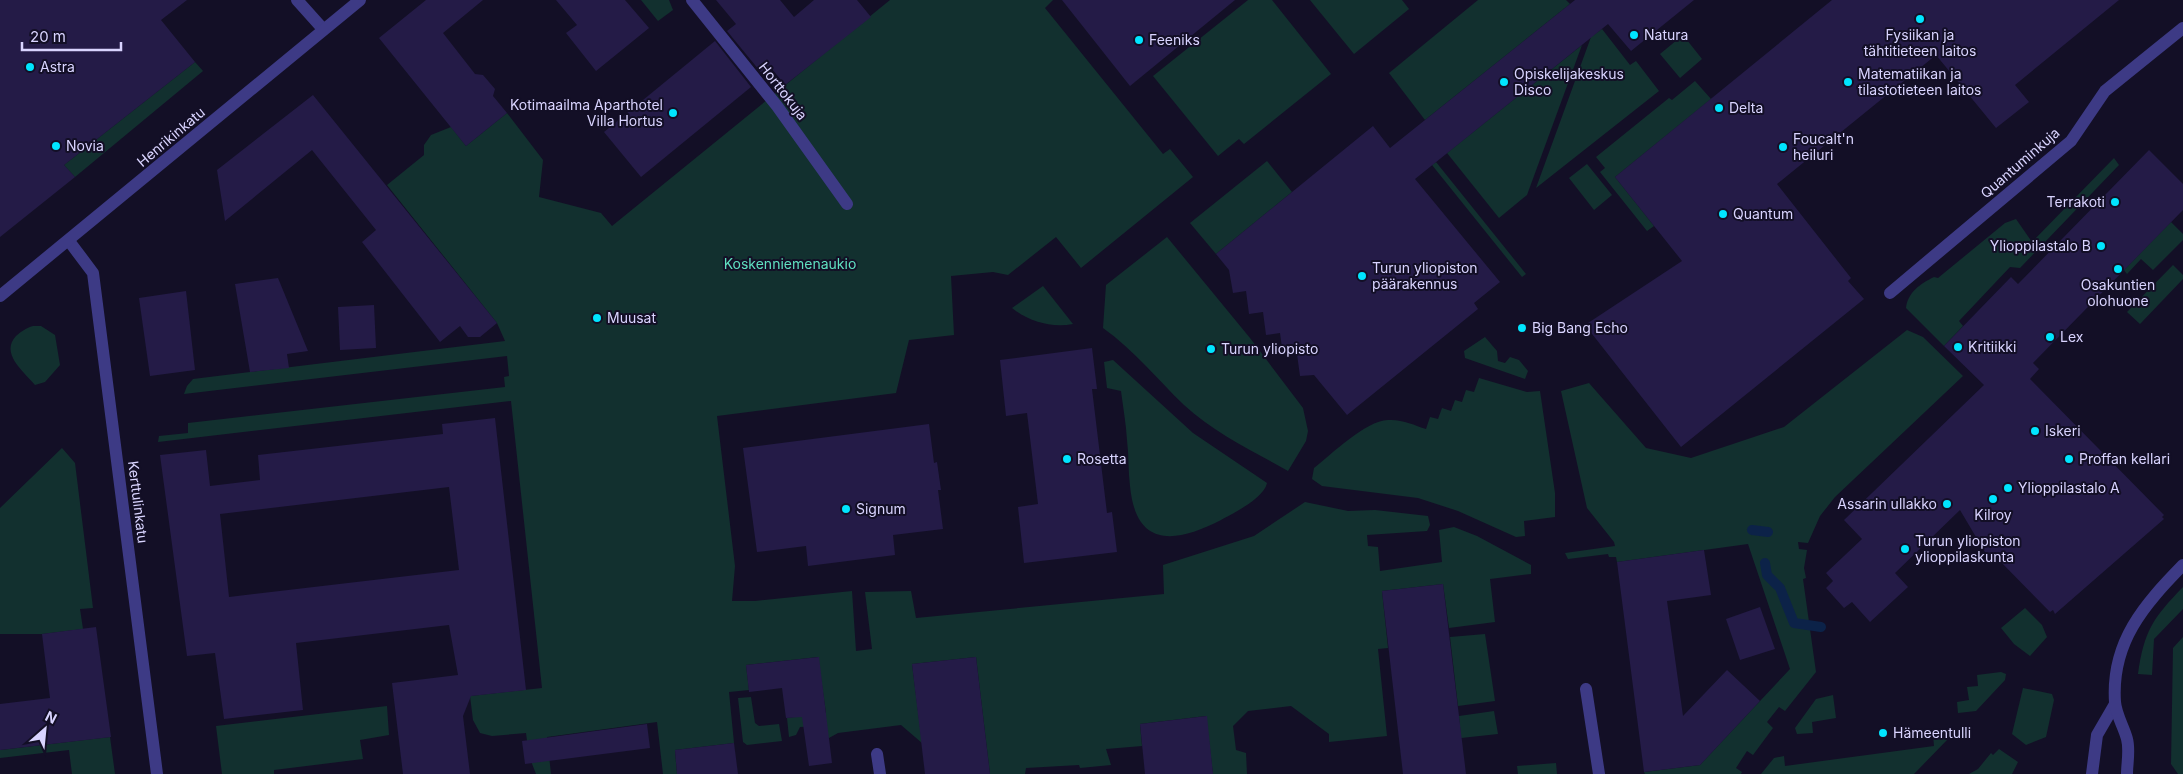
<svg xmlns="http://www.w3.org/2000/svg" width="2183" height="774" viewBox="0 0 2183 774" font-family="Inter,sans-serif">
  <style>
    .green { fill: #12302f }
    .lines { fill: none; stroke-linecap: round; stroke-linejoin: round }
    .stream { stroke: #0c2248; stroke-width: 10 }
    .building { fill: #241b47; fill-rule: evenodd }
    .minor { stroke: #3d3a85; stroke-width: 12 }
    .poi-dot { fill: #00e5ff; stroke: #130f26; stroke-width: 2 }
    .labels { text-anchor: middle; stroke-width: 4; stroke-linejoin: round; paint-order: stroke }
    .poi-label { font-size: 14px; fill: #d9d4ff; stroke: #130f26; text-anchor: start }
    .street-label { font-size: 14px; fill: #d9d4ff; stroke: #130f26 }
    .park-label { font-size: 14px; fill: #5fe0c0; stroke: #130f26 }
  </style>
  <rect width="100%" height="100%" fill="#130f26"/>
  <g class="green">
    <polygon points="641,0 669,0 673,10 658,21"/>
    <polygon points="890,0 1053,0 1045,8 1163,154 1170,149 1193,177 1081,268 1056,237 1008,275 993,272 951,276 954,335 909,340 896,393 717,416 735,566 732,601 755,601 852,591 856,651 872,649 865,592 911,591 916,618 1164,594 1163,565 1254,536 1305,502 1348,511 1375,510 1428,516 1430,525 1427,531 1367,535 1368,546 1378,547 1380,571 1442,562 1439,530 1454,527 1477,536 1531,565 1531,574 1490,579 1495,622 1449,628 1443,584 1382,591 1388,648 1378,649 1387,736 1329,742 1329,734 1291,706 1248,711 1233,726 1236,750 1246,753 1247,774 1213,774 1206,716 1140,724 1142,746 1106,749 1111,765 1080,768 1079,765 1026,768 1025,774 990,774 976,657 912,664 922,743 901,725 838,733 829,738 821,733 817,726 800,727 796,735 789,737 787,718 826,713 818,657 746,665 749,690 729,692 734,743 675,750 677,774 663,774 657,722 547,737 551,774 536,774 529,756 526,733 492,736 480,733 473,720 470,696 542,688 511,401 158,442 159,436 188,433 188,423 505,387 504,377 509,376 507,356 184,394 187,386 193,379 505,341 497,323 387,185 424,155 424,145 431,135 451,127 466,146 507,113 543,160 539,197 601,213 612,226"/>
    <polygon points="1248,0 1272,0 1331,74 1244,144 1239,139 1218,156 1153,76"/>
    <polygon points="1310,0 1402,0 1409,9 1354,54"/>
    <polygon points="1478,0 1566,0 1570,4 1425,120 1389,73"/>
    <polygon points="1602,29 1630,65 1636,61 1659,91 1536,188 1591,37"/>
    <polygon points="1683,35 1702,59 1680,78 1660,54"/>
    <polygon points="1582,45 1527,195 1499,218 1447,153"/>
    <polygon points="195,62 203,71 75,177 64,165"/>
    <polygon points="1695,81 1711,99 1615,177 1654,226 1647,231 1600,172 1605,168 1596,157 1669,98 1672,100"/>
    <path d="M2114,158L2119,165L2020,268L2010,267L1959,321L1963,326L1944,346L1906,308C1908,292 1920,284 1934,277L1938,278L2005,223L2016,219L2032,242Z"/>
    <polygon points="1267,161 1292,192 1216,254 1190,223"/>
    <polygon points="1436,162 1526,274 1522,277 1432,165"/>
    <polygon points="1587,164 1612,195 1594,210 1569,178"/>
    <polygon points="2171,222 2183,234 2183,240 2153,270 2141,259 2127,274 2124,270"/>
    <path d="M1167,237L1250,338L1303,408L1308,431L1306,441L1288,471C1253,451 1214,433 1184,405C1157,379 1134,350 1103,328L1106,285Z"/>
    <polygon points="2173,265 2183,275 2183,279 2140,324 2127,312"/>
    <path d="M1043,286L1073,324C1052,328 1029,322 1012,308Z"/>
    <path d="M33,326H41L55,335L60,365L45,382L35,385C23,371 0,353 16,336C22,331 26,328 33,326Z"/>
    <polygon points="1907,330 1923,337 1963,376 1835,497 1820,516 1808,543 1798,542 1799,549 1807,550 1804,568 1806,578 1803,579 1816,672 1785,711 1779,707 1767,722 1773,728 1753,755 1747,751 1736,768 1742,772 1741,774 1645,774 1644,772 1700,765 1790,669 1748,544 1617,562 1616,557 1609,557 1608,554 1568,559 1565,553 1615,546 1614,542 1587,508 1561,391 1589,383 1646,448 1691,458 1784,427"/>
    <polygon points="1485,337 1497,351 1498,361 1505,363 1510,357 1519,360 1528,371 1525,379 1465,358 1464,351"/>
    <path d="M1113,360L1193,433L1267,483C1264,498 1234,513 1221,520C1176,543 1136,549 1130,486C1128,471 1129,455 1127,440C1126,423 1123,407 1121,391L1107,388L1104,362Z"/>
    <path d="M1479,378L1527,392L1540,391L1555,493V517L1524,521L1525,536L1516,537L1458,511L1418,498L1322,486L1312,479L1314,468C1332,454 1365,421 1388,420C1402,419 1414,425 1426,429L1430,417L1438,419L1442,408L1451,411L1455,400L1462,402L1466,390L1474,392Z"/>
    <polygon points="62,448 75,463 93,608 80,609 83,629 42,634 0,634 0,508"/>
    <path d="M2183,587V609L2154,639L2152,675L2138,674C2144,631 2153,618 2183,587Z"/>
    <polygon points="2025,608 2042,625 2047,637 2030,656 2014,644 2001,628"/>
    <polygon points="1485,634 1495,701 1458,706 1450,637"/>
    <polygon points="2183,637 2183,774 2178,774 2171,764 2173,648"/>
    <polygon points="2001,672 2006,674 2005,680 1976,711 1958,713 1957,702 1969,700 1967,687 1978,686 1977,675"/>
    <polygon points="2023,688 2052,694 2054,700 2046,737 2026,745 2012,734"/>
    <polygon points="1833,695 1836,718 1812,722 1813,733 1797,734 1795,728 1816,699"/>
    <polygon points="751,697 755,723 759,726 779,724 782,741 747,745 743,742 738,698"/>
    <polygon points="387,706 389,735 360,740 363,759 274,770 274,774 222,774 216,726"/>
    <polygon points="1494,711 1498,734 1461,738 1459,716"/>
    <polygon points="1944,734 1947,740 1914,774 1761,774 1774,758 1784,756 1785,766 1934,746 1933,735"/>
    <polygon points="110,737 115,774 72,774 69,750 0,758 0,750"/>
    <polygon points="1999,749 2018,762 2012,774 1969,774 1978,769 1991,753 1993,755"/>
    <polygon points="1556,763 1557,774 1518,774 1517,766"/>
  </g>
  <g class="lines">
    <g class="stream">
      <polyline points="1752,530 1768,532"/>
      <polyline points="1765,563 1767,575 1780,588 1794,623 1821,627"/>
    </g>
  </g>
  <g class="building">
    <polygon points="0,0 187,0 161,20 195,62 64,165 75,177 0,237"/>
    <polygon points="426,0 483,0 443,33 475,74 483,75 495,89 493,96 507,113 466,146 379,38"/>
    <polygon points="556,0 625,0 649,28 596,71 566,33 577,25"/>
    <polygon points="716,0 780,0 794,17 814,0 857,0 871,17 785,85 772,69 764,76 727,31 736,24"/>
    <polygon points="1062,0 1235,0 1130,86"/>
    <polygon points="1575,0 1694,0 1631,51 1608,24 1415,179 1500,282 1474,303 1478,309 1347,415 1314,375 1300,376 1297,354 1283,355 1280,333 1266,335 1263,312 1249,314 1246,291 1233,293 1229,270 1216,254 1373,126 1390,148"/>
    <polygon points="1832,0 2119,0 2015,85 2029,102 1996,128 1936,55 1777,184 1851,278 1848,281 1864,299 1681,447 1585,325 1682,261 1615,177"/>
    <polygon points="715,41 751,87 641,177 604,132"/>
    <polygon points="313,95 497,323 480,337 468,337 460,326 440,342 362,242 376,230 312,150 225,221 217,170"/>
    <polygon points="2149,150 2183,184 2183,210 2033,363 2039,369 2030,379 2164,515 2162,517 2164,519 2055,614 2053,610 2050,612 1996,557 1989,559 1960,510 1895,573 1908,587 1870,622 1852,602 1844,608 1826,588 1833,581 1826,573 1862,539 1844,520 1984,385 1944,346 2011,277 2018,284"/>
    <polygon points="278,278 308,351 287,354 289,368 250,372 235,284"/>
    <polygon points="186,291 195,370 150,376 139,298"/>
    <polygon points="374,305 376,348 340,350 338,307"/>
    <polygon points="1092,348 1097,389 1092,389 1107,513 1112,512 1117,552 1024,563 1018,507 1038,504 1027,413 1006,416 1000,360"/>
    <path d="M495,418L526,690L471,696L463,716L470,774H403L392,683L458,675L449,625L296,643L303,710L224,719L215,653L187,656L160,455L206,450L210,486L260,480L258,455L443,434L442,424ZM449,487L459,570L229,597L220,514Z"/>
    <polygon points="929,424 934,463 937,462 941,490 938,490 943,529 893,535 895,555 808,566 806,546 757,552 743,448"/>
    <polygon points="1704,550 1711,595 1667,601 1683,716 1727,670 1760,701 1700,765 1644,772 1617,562"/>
    <polygon points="1443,584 1466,774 1403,774 1382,591"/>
    <polygon points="1760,607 1775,649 1740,660 1726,619"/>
    <polygon points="96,627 111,737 0,750 0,704 50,698 42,634"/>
    <polygon points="819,657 832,763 809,766 802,717 786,718 782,688 749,692 746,665"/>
    <polygon points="976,657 990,774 925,774 912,664"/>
    <polygon points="1207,716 1213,774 1145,774 1140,724"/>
    <polygon points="647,724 650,748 525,764 522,741"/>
    <polygon points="734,743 738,774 677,774 675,750"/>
  </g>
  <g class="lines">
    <g class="minor">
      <polyline points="297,0 323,29"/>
      <polyline points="692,0 777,106 847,204"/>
      <polyline points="69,241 93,273 157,774"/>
      <polyline points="1890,293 2071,141 2105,91 2183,28"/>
      <polyline points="0,296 360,0"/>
      <polyline points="1586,689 1599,774"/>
      <polyline points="877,754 880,774"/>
      <polyline points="2092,774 2097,735 2115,704"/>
      <path d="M2127,774C2127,763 2130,750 2127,739C2124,727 2116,715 2115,702C2111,642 2144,605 2183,565"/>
    </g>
  </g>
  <g class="poi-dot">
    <circle cx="1920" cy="19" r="5"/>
    <circle cx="1634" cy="35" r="5"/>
    <circle cx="1139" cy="40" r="5"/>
    <circle cx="30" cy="67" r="5"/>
    <circle cx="1504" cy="82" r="5"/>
    <circle cx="1848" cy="82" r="5"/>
    <circle cx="1719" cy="108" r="5"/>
    <circle cx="673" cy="113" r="5"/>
    <circle cx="56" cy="146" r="5"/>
    <circle cx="1783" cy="147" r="5"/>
    <circle cx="2115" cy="202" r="5"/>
    <circle cx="1723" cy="214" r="5"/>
    <circle cx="2101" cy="246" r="5"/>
    <circle cx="2118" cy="269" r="5"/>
    <circle cx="1362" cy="276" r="5"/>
    <circle cx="597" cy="318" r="5"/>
    <circle cx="1522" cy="328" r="5"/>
    <circle cx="2050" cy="337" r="5"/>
    <circle cx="1958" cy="347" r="5"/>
    <circle cx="1211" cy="349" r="5"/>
    <circle cx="2035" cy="431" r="5"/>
    <circle cx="1067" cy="459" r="5"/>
    <circle cx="2069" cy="459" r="5"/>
    <circle cx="2008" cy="488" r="5"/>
    <circle cx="1993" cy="499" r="5"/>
    <circle cx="1947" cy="504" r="5"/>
    <circle cx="846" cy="509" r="5"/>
    <circle cx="1905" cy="549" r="5"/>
    <circle cx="1883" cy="733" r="5"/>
  </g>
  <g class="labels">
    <g class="poi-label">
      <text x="1644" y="40">Natura</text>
      <text x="1920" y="40" text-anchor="middle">Fysiikan ja<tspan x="1920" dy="16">tähtitieteen laitos</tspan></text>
      <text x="1149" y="45">Feeniks</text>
      <text x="40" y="72">Astra</text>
      <text x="1514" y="79">Opiskelijakeskus<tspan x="1514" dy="16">Disco</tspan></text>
      <text x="1858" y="79">Matematiikan ja<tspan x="1858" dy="16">tilastotieteen laitos</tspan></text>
      <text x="663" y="110" text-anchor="end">Kotimaailma Aparthotel<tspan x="663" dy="16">Villa Hortus</tspan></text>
      <text x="1729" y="113">Delta</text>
      <text x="1793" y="144">Foucalt'n<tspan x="1793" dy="16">heiluri</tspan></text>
      <text x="66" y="151">Novia</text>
      <text x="2105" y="207" text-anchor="end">Terrakoti</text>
      <text x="1733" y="219">Quantum</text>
      <text x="2091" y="251" text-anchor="end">Ylioppilastalo B</text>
      <text x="1372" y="273">Turun yliopiston<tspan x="1372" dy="16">päärakennus</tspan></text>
      <text x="2118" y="290" text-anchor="middle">Osakuntien<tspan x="2118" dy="16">olohuone</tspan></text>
      <text x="607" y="323">Muusat</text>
      <text x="1532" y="333">Big Bang Echo</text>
      <text x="2060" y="342">Lex</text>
      <text x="1968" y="352">Kritiikki</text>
      <text x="1221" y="354">Turun yliopisto</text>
      <text x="2045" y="436">Iskeri</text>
      <text x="1077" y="464">Rosetta</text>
      <text x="2079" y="464">Proffan kellari</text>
      <text x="2018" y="493">Ylioppilastalo A</text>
      <text x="1937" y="509" text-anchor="end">Assarin ullakko</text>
      <text x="856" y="514">Signum</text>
      <text x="1993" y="520" text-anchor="middle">Kilroy</text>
      <text x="1915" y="546">Turun yliopiston<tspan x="1915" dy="16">ylioppilaskunta</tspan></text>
      <text x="1893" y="738">Hämeentulli</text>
    </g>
    <g class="street-label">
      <text transform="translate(783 91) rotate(52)" y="5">Horttokuja</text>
      <text transform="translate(171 137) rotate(-40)" y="5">Henrikinkatu</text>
      <text transform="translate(2020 163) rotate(-41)" y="5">Quantuminkuja</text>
      <text transform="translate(138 502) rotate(83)" y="5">Kerttulinkatu</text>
    </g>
    <g class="park-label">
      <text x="790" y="269">Koskenniemenaukio</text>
    </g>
  </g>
  <g transform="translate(45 729) rotate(27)" stroke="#130f26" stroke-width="4" paint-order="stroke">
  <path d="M0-4L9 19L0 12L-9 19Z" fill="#d9d4ff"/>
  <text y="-8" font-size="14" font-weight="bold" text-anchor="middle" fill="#d9d4ff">N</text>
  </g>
  <path d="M22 42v8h99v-8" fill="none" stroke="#d9d4ff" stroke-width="2.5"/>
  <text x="30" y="42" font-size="15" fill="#d9d4ff" stroke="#130f26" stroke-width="4" paint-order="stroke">20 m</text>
</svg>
